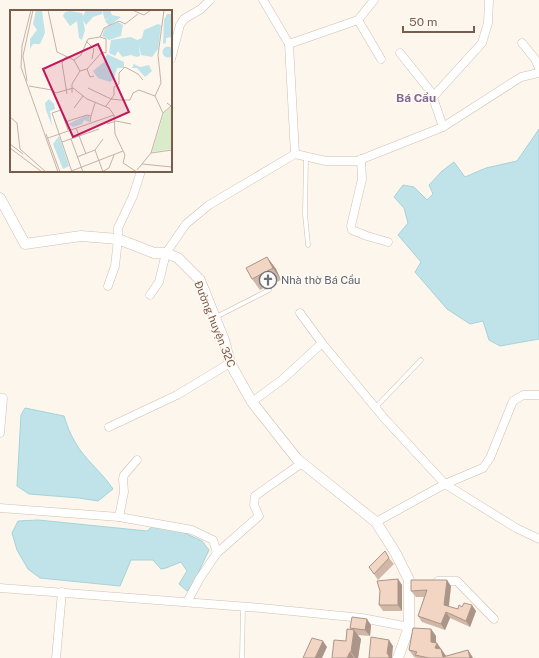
<svg xmlns="http://www.w3.org/2000/svg" width="539" height="658" viewBox="0 0 539 658" font-family="'Public Sans',sans-serif">
  <style>
    .water { fill: #bfe3e8; stroke: #a5d3da }
    .lines { fill: none; stroke-linecap: round; stroke-linejoin: round }
    .service-casing { stroke: #d1beb0; stroke-width: 5 }
    .minor-casing { stroke: #d1beb0; stroke-width: 9 }
    .tertiary-casing { stroke: #d1beb0; stroke-width: 11 }
    .service { stroke: #fff; stroke-width: 4 }
    .minor { stroke: #fff; stroke-width: 8 }
    .tertiary { stroke: #fff; stroke-width: 10 }
    .wall { fill: #d1b7a8 }
    .shaded-wall { fill: #aa9588 }
    .building { fill: #f3d5c3; stroke: #aa9588 }
    .labels { text-anchor: middle; stroke-width: 3; stroke-linejoin: round; paint-order: stroke }
    .worship-label { font-size: 11px; fill: #5b616d; stroke: #fffaf3; text-anchor: start }
    .street-label { font-size: 11px; fill: #7a5c4d; stroke: #fffaf3 }
    .neighbourhood-label { font-size: 12px; font-weight: bold; fill: #846695; stroke: #fffaf3 }
    .inset-road { fill: none; stroke: #c5b3a7; stroke-width: 1 }
    .view { fill: #c2185b; fill-opacity: 0.15; stroke: #c2185b; stroke-width: 2 }
    .inset-edge { fill: none; stroke: #7a5c4d; stroke-width: 2 }
  </style>
  <rect width="100%" height="100%" fill="#fdf6ec"/>
  <g class="water">
    <polygon points="539,129 539,339 500,346 489,340 483,321 470,324 447,309 415,272 421,262 398,235 408,223 404,208 394,197 403,185 414,187 427,200 433,194 429,185 442,171 454,162 465,177 486,168 517,161"/>
    <path d="M25,408L64,416C67,425 70,434 75,442C85,460 102,472 113,489L98,501L79,498L29,494L17,486L21,415Z"/>
    <polygon points="38,520 147,531 153,526 174,528 202,541 209,550 194,582 187,591 179,584 187,571 181,562 166,568 161,569 153,560 131,560 120,586 40,578 28,569 17,550 12,533 18,521"/>
  </g>
  <g class="lines">
    <defs>
      <g id="service">
        <polyline points="306,157 305,214 308,245"/>
        <polyline points="216,317 269,290"/>
        <polyline points="376,407 421,360"/>
        <polyline points="242,658 243,607"/>
      </g>
      <g id="minor">
        <polyline points="263,0 289,44 295,154"/>
        <polyline points="358,20 381,59"/>
        <polyline points="522,43 535,59 539,68"/>
        <polyline points="289,44 358,20 374,0"/>
        <polyline points="400,53 431,92 443,127"/>
        <polyline points="171,59 180,25 184,19 201,9 210,0"/>
        <polyline points="433,97 482,43 488,23 489,0"/>
        <polyline points="361,159 362,179 351,226 352,230 367,236 388,242"/>
        <polyline points="108,286 115,266 118,239 118,228 133,196 141,171"/>
        <polyline points="150,295 159,282 166,253 186,224 209,205 295,154 326,161 357,161 443,127 521,77 539,73"/>
        <polyline points="300,313 322,343 384,418 445,484 516,528 539,539"/>
        <polyline points="0,398 3,398 0,433"/>
        <polyline points="252,402 283,379 322,343"/>
        <polyline points="109,427 177,395 230,363"/>
        <polyline points="0,508 119,517 192,530 213,540 217,553 200,578 187,602"/>
        <polyline points="119,517 124,492 123,479 124,475 137,460"/>
        <polyline points="376,522 445,484 483,468 490,458 513,401 523,395 539,395"/>
        <polyline points="217,553 259,516 254,505 255,496 302,463"/>
        <polyline points="438,581 457,581 494,619"/>
        <polyline points="0,588 261,608 362,618 409,627"/>
        <polyline points="56,658 62,592"/>
      </g>
      <polyline id="tertiary" points="0,198 25,244 81,236 118,239 154,253 166,253 178,258 200,280 224,340 230,363 252,402 297,459 376,522 395,552 409,580 409,627 398,658"/>
    </defs>
    <use href="#service" class="service-casing"/>
    <use href="#minor" class="minor-casing"/>
    <use href="#tertiary" class="tertiary-casing"/>
    <use href="#service" class="service"/>
    <use href="#minor" class="minor"/>
    <use href="#tertiary" class="tertiary"/>
  </g>
  <g class="wall">
    <polygon points="267,257 276,269 281,280 260,290 252,279"/>
    <polygon points="389,558 394,564 378,580 369,567"/>
    <polygon points="398,579 402,585 402,611 383,611 379,605 380,591"/>
    <polygon points="451,586 449,607 458,609 462,607 476,611 470,627 450,618 445,630 422,622 418,616 424,597 416,597 411,591"/>
    <polygon points="371,625 370,636 357,635 361,639 358,658 332,658 346,641 351,630 350,628"/>
    <polygon points="431,629 436,636 436,643 441,649 446,656 468,650 473,658 417,658 414,657 409,650"/>
  </g>
  <g class="shaded-wall">
    <polygon points="267,257 276,269 281,280 273,268"/>
    <polygon points="398,579 402,585 402,611 398,605"/>
    <polygon points="447,580 451,586 448,612 444,605"/>
    <polygon points="472,605 476,611 470,627 466,621"/>
    <polygon points="446,612 450,618 445,630 441,624"/>
    <polygon points="367,619 371,625 370,636 365,630"/>
    <polygon points="431,629 436,636 436,647 437,643 446,656 447,658 443,658 431,642"/>
    <polygon points="354,630 361,639 358,658 355,658 351,652"/>
    <polygon points="389,640 393,646 392,658 389,658 387,653"/>
    <polygon points="323,641 327,647 322,658 315,658"/>
    <polygon points="468,650 473,658 470,658"/>
    <polygon points="350,652 354,658 347,658"/>
  </g>
  <g class="building">
    <polygon points="267,257 273,268 252,279 246,268"/>
    <polygon points="385,551 389,558 374,574 369,567"/>
    <polygon points="398,579 398,605 379,605 380,591 377,581"/>
    <polygon points="411,580 447,580 444,605 458,609 459,605 462,607 464,603 472,605 466,621 446,612 441,624 418,616 427,590 411,591"/>
    <polygon points="352,617 367,619 365,630 350,628"/>
    <polygon points="413,628 431,629 431,642 437,643 435,648 441,649 443,657 468,650 470,658 429,658 415,655 417,652 409,650"/>
    <polygon points="347,629 354,630 351,652 350,652 347,658 332,658 334,640 346,641"/>
    <polygon points="371,637 389,640 387,653 389,656 389,658 369,658"/>
    <polygon points="312,638 323,641 315,658 303,658"/>
  </g>
  <defs>
    <symbol id="church-ring" viewBox="-11 -11 22 22"><circle r="9.5" fill="#fffaf3" stroke="#6b7280" stroke-width="1.5"/><path d="M-1.2-6h2.4v3.5h3.3v2.4h-3.3V6h-2.4V-.1h-3.3v-2.4h3.3Z" fill="#6b7280"/></symbol>
  </defs>
  <g fill-rule="evenodd">
    <use href="#church-ring" x="258" y="270" width="20" height="20"/>
  </g>
  <g class="labels">
    <g class="worship-label">
      <text x="281" y="284">Nhà thờ Bá Cầu</text>
    </g>
    <g class="street-label">
      <text transform="translate(215 324) rotate(68)" y="4">Đường huyện 32C</text>
    </g>
    <g class="neighbourhood-label">
      <text x="416" y="102">Bá Cầu</text>
    </g>
  </g>
  <g transform="translate(10 10)">
    <rect width="162" height="162" fill="#fdf6ec"/>
    <path d="M162,96V139L142,142L154,103Z" fill="#d8ecc9"/>
    <path d="M26,0H32L35,23L30,34H23L20,39V29L27,20L23,14ZM76,0H92V4L83,7L76,15L73,10L75,20L72,30L69,28L67,11L60,16L53,6L55,2L60,1L72,3L73,6ZM92,0H100L102,5L111,7L99,16L95,11L100,6L95,10ZM157,4H162V27L156,28V33L153,34L154,10ZM108,12L113,15L111,26L99,30L92,26L95,18ZM148,14L151,15L148,39L142,47L131,45L129,35L130,46L127,47L121,45L112,47L108,41L105,46L99,43L101,30L121,27L127,30L132,28L134,20ZM152.5 42a5.5 5.5 0 1 1 11 0a5.5 5.5 0 1 1-11 0ZM97,44L114,52V58H107L104,69L100,72L88,68L83,61L94,52ZM124,54L130,57L139,55L142,61L135,67L127,58H122ZM39,89L44,94L45,99L40,101L42,116L36,100L35,93ZM75,106H80L79,112L74,110L72,114L63,117L58,114ZM49,126L59,156L53,159L43,134Z" fill="#bfe3e8"/>
    <path class="inset-road" d="M21,0L12,36L11,57L48,162M38,0L47,42L64,50L70,61M122,0L134,5L141,0M90,27L94,18L109,11L115,14L128,4M76,31L84,39L82,49M56,46L52,53L57,84M115,57L128,64L133,70M77,59L80,67L84,66M17,71L13,46L23,0M19,76L42,80L46,83L63,78L77,89L99,98L104,105L105,124L115,145L113,153L127,162M78,78L101,89L110,90H120L123,83L129,80L145,86M62,83V74L70,61L77,59L92,42L96,43V29L90,27L78,29L71,45L64,50M145,86L151,73L148,45L154,0M145,86L153,103M96,96L104,85V77L109,74V63L115,57M64,98L73,86M81,106L85,93M0,107L7,113L10,139L36,162M55,112L77,105L81,106L80,112M97,114L106,111L121,114M66,118L76,144M58,120L51,100L42,103L62,162M36,124L50,162M38,128L104,105M61,129L73,162M52,132L89,119M0,134L13,144M0,138L32,162M85,140L93,162M141,143L153,103L161,96L157,93M67,147L85,140L93,129M132,154L162,157M127,160L141,143L162,140M59,162L113,141M92,162L99,158L104,145"/>
    <path class="view" d="M88,34L119,102L63,127L33,59Z"/>
    <rect width="162" height="162" class="inset-edge"/>
  </g>
  <path d="M403 26v6h71v-6" fill="none" stroke="#7a5c4d" stroke-width="2"/>
  <text x="409" y="26" font-size="12" fill="#7a5c4d" stroke="#fffaf3" stroke-width="3" paint-order="stroke">50 m</text>
</svg>
